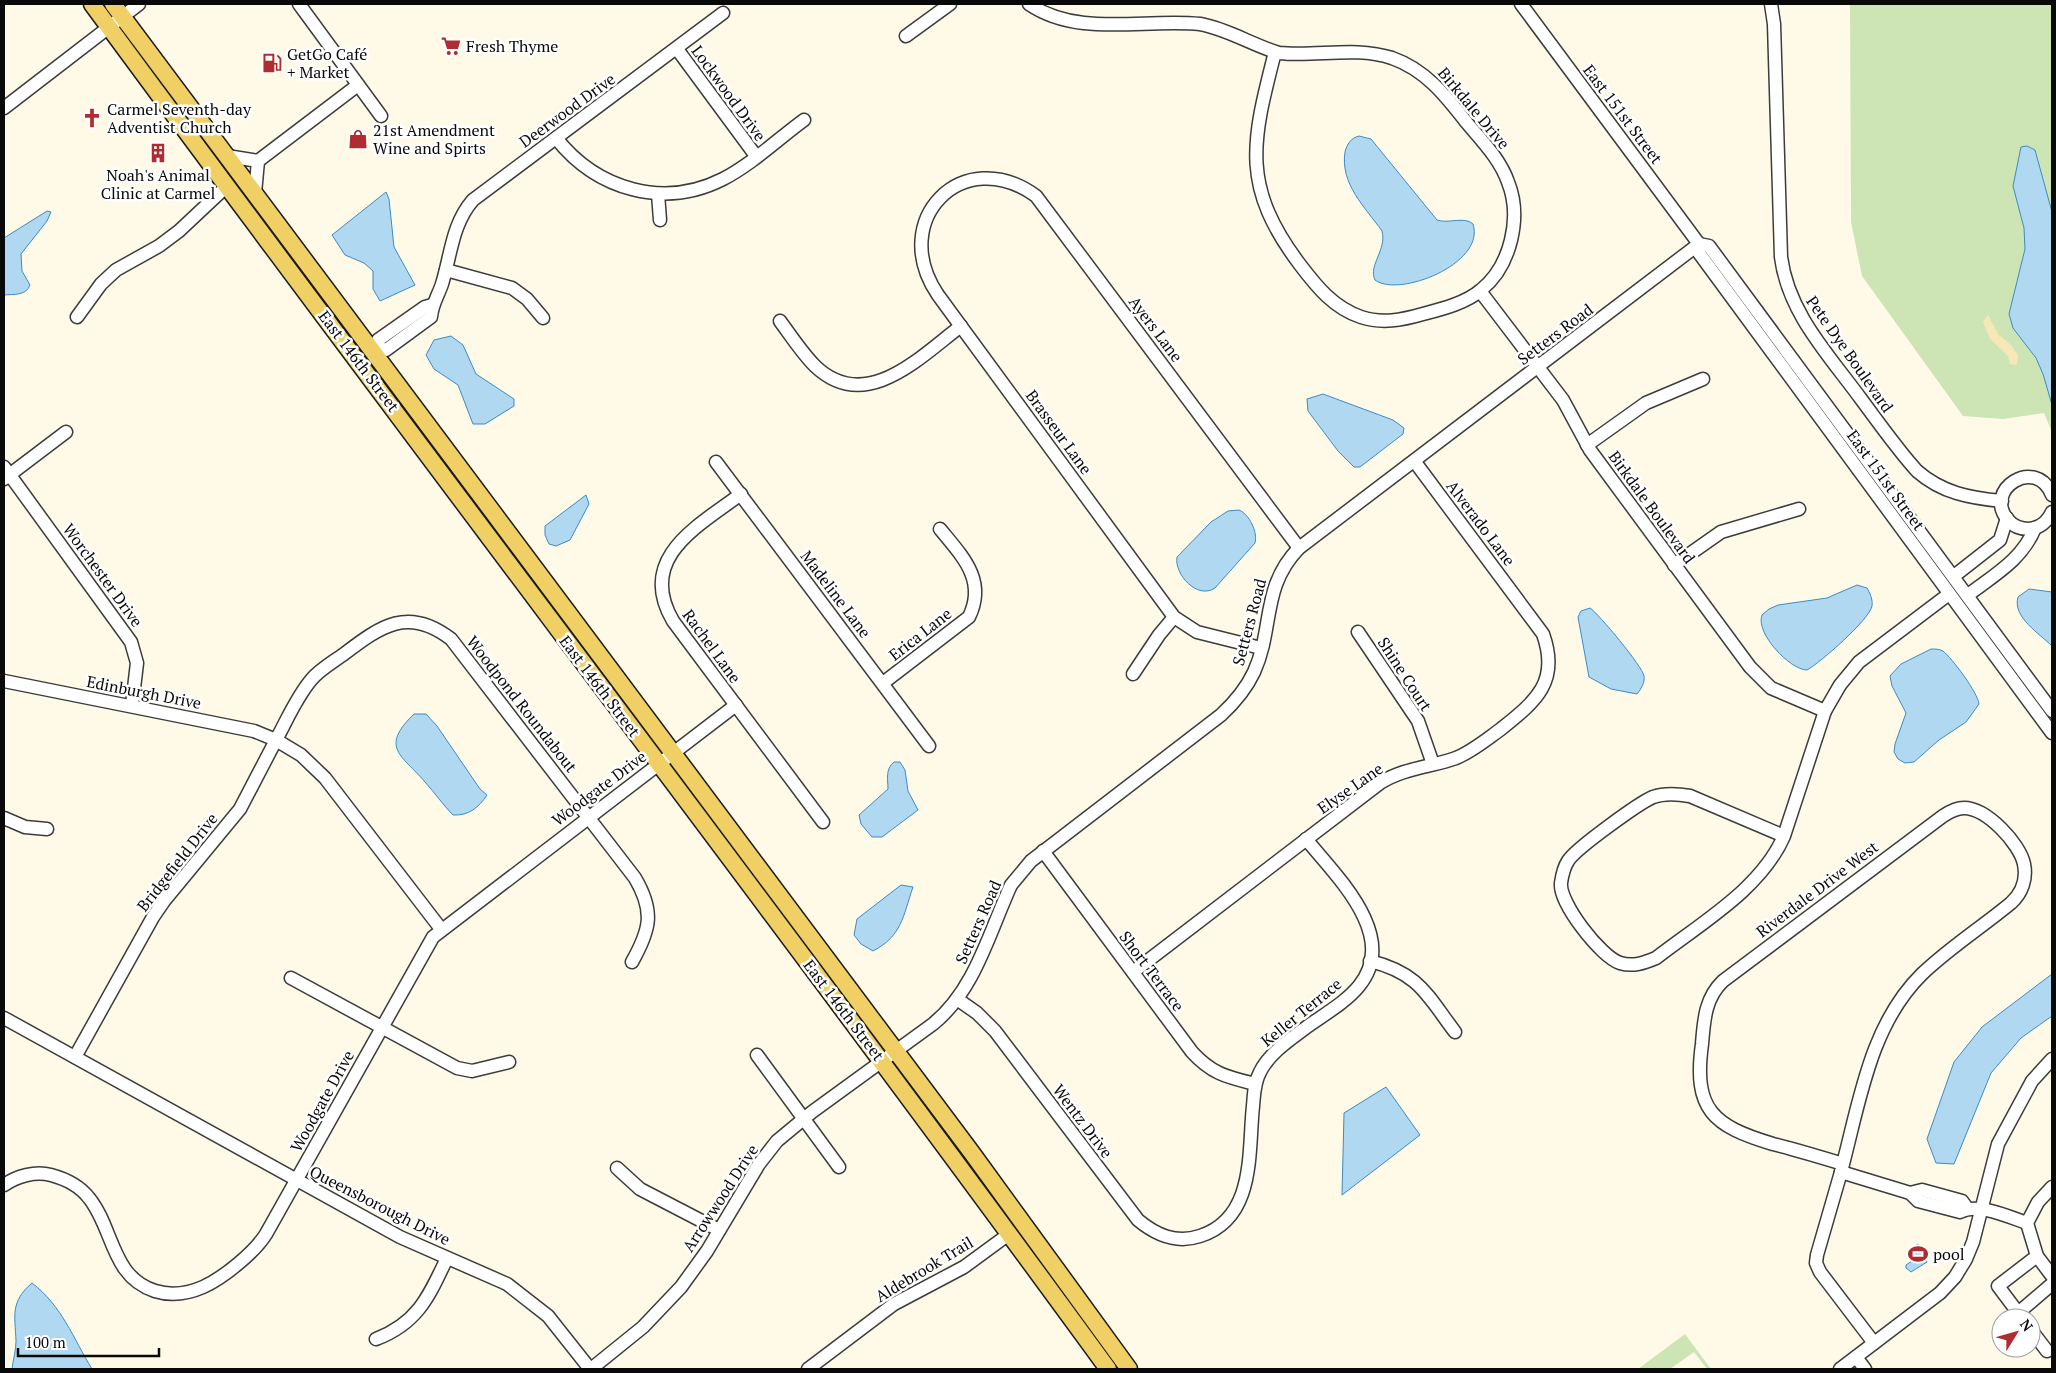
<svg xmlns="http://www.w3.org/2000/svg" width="2056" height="1373" viewBox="0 0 2056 1373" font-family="'PT Serif',serif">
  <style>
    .green { fill: #cde5b4 }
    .sand { fill: #f6e9b7 }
    .water { fill: #b0d8f1; stroke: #3b8cc4 }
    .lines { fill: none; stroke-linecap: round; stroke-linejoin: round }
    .minor-casing { stroke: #3c3c3c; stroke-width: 15 }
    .major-casing { stroke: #1a1a1a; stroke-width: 19 }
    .minor { stroke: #fff; stroke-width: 12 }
    .major { stroke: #f0d065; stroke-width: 16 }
    .labels { text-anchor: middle; stroke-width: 5; stroke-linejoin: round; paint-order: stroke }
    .poi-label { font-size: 16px; fill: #090909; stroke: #fff; text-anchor: start }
    .street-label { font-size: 16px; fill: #090909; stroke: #fff }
  </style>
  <rect width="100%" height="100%" fill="#fefae7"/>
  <g class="green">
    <polygon points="1850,4 2052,4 2052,432 2044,413 2003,419 1963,416 1862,276 1851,222"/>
    <polygon points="1685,1334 1711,1369 1707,1369 1694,1352 1670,1369 1638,1369"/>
  </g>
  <polygon class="sand" points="1988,315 1998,334 2011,345 2018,355 2017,364 2014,365 2010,364 2008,356 1990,339 1983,322"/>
  <g class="water">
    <path d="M1359,136L1371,139L1437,220C1448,224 1465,216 1473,224C1486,264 1398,298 1375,280C1368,265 1387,250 1382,231C1365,207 1340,184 1345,152C1347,144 1351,138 1359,136Z"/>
    <polygon points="2027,146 2035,150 2052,212 2052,405 2043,374 2036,358 2013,328 2009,314 2025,249 2024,228 2013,186 2021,147"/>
    <polygon points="386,192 389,199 394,247 415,285 380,301 373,289 373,271 364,263 345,255 332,235"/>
    <path d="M47,211L51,212L47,221L21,254L22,271L30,285C26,296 14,294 4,295V238Z"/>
    <polygon points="451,336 463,345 476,374 514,399 514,406 485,424 473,424 458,385 434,369 426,355 434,340"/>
    <polygon points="1323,394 1393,420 1404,428 1403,434 1360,467 1354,467 1338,451 1308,411 1307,399"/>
    <polygon points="586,495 589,504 570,540 556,546 549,544 545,535 545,526"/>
    <path d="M1239,510C1249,514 1258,532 1255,543L1215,588C1197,600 1174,574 1177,557L1211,522L1228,511Z"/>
    <path d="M1857,585L1867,588C1870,593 1873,600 1872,606C1870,619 1820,663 1807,670C1790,670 1755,633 1762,615L1769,609L1778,605L1827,598Z"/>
    <path d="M2029,589L2052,592V646C2040,634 2012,617 2018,597Z"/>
    <path d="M1590,608C1598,613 1643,667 1644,676C1645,683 1641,689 1637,694L1611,689L1589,677L1578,617L1581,611Z"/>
    <path d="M1931,649C1936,649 1939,649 1943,651C1952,658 1978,693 1979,704L1966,722L1939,740L1914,762L1905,763L1898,759L1894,752L1895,744L1906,713L1892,686L1890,676L1901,664Z"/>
    <path d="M414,714H426L437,726L480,789L487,795C479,807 469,816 453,815C443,805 435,793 425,782C402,755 379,748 414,714Z"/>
    <path d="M894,762H900L905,770L908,791L918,810L882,837H872L861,824L859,815L888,789C888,780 885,769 894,762Z"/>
    <path d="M901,885L913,887C903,916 902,936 873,951L861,944L854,935L857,919Z"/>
    <polygon points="2052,974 2052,1016 2021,1038 1991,1073 1954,1164 1936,1163 1927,1139 1954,1062 1982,1027"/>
    <polygon points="1386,1087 1420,1135 1342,1195 1344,1113"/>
    <polygon points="1918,1244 1927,1262 1911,1272 1906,1268 1906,1265 1915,1259 1910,1249"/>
    <path d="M32,1283C62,1306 73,1338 92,1369H12C13,1360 16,1350 16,1341C15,1315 10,1302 32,1283Z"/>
  </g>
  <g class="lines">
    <defs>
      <g id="minor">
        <polyline points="299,4 381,116"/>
        <path d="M1029,4C1079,38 1144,18 1200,24C1228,29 1252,45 1279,53C1317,57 1355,46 1392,58C1426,70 1446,96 1467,123C1482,141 1500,159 1508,182C1522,217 1511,266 1481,290C1466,303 1442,309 1423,314C1402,320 1382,324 1361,317C1334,308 1317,287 1301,266C1240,186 1252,142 1275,52"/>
        <polyline points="1521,4 1699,244 1699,253 2052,733"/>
        <path d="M1771,4L1774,24L1781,257C1788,313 1829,355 1861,399C1879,423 1897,449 1917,471C1942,493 1970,498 2002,501"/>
        <polyline points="906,36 950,4"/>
        <polyline points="677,49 756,156"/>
        <polyline points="4,108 139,4"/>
        <path d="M556,138C597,190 664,209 723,179C752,164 778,139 804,120"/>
        <polyline points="227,156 258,161"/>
        <polyline points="258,161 358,85"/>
        <polyline points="255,193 258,161"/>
        <polyline points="658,194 660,220"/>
        <polyline points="1699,244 1709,246 2052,711"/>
        <polyline points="446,270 512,288 527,299 543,318"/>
        <polyline points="1480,291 1563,400 1590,450 1750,667 1771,688 1825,711"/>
        <polyline points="77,317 101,284 116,270 159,246 179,231 228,185"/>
        <path d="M780,321C791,336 802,353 815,366C866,415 921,356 961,326"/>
        <path d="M378,347L386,350L431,317C432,304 438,296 442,284C451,255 452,224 473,200L723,13"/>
        <polyline points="378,347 378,340 425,307 432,305"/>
        <polyline points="1587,445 1646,403 1703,379"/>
        <polyline points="716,462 929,746"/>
        <polyline points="4,467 131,642 137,663 132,705"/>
        <polyline points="4,479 66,432"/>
        <path d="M741,494C698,526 636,558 673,621L823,822"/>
        <path d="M2052,495C2036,455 1982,490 2008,520C2013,526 2021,529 2029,529C2040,528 2048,521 2052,512"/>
        <polyline points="1674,565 1721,532 1799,509"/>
        <polyline points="1954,576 2000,540 2007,518"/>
        <path d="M1968,595C1994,575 2022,560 2035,528"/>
        <polyline points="1358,632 1418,721 1433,764"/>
        <path d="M1261,648L1197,632L1174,617L938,295C887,220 963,143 1036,196L1299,548"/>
        <polyline points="1133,674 1159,635 1174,617"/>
        <polyline points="4,681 254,731 276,740 240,809 164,901 153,917 75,1057"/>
        <path d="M883,683L969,617C987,580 962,556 940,529"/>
        <polyline points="4,818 25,827 47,829"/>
        <path d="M1784,836L1690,796C1679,794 1664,793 1653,797C1639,803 1575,849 1568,861C1564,867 1562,876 1561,883C1559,903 1601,957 1620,963C1633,967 1644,963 1656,958C1701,923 1761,889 1784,836L1825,711L1840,685L1859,662L1949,594"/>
        <path d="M1043,851L1192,1052C1212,1074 1227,1077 1255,1084"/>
        <path d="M441,929L325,778L301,755L276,740C287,720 296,698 311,680C319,670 333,662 344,654C381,626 408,606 451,639L635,878C655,912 650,930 632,962"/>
        <path d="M1370,961C1419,973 1427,995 1455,1032"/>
        <path d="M1133,972L1380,783C1404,768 1431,767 1456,758C1473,751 1487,739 1501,729C1536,701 1560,682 1543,634L1415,462"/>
        <polyline points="291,978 457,1068 472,1071 509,1062"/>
        <path d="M957,999L977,1013L995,1031L1138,1220C1156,1235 1176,1244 1200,1236C1256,1218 1248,1152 1253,1106C1254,1095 1254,1083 1260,1072C1270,1052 1291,1039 1308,1026C1325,1014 1346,1002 1359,986C1400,936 1336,876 1306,839"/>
        <polyline points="4,1018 400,1237 507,1284 548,1316 590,1369"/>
        <polyline points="757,1055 839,1167"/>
        <path d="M1843,1164C1820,1157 1797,1150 1773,1144C1713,1126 1693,1110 1702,1044C1704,1020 1705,998 1723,981L1943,816C1949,812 1956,808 1964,808C1987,808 2020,844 2024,864C2027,879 2022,893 2011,903C1982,927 1949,948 1922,974C1871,1024 1860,1099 1843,1164L1841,1172L1817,1255L1816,1263L1820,1272L1874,1343"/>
        <polyline points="617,1168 640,1189 719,1230"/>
        <path d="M1841,1172L1910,1193L1918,1201L1960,1212C1978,1202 2009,1217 2027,1223"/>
        <path d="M4,1185C17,1176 35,1171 51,1175C66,1179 79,1185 89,1198C114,1229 111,1277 155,1291C171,1296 187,1294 203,1287C223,1278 254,1253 266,1234L433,937L736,705"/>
        <polyline points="1910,1193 1922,1190 1962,1201 1967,1208"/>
        <polyline points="2037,1256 2052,1276"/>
        <polyline points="2018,1313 2052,1284"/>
        <polyline points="2022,1318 1998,1286 2037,1256 2027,1223 2038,1202 2052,1187"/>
        <polyline points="2031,1330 2047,1351"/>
        <path d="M376,1339C418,1323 429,1296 447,1258"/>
        <polyline points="1856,1357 1865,1369"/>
        <path d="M591,1369L643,1327L681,1287L707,1251L759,1164L777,1141L812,1112L933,1024C975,990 989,933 1011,885L1031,861L1221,715C1234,703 1246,689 1254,672C1274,628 1261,587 1299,548L1699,244"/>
        <polyline points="808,1369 894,1304 964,1267 1009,1234"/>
        <polyline points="1840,1369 1940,1293 1955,1277 1966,1259 1973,1242 1998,1144 2032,1081 2052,1059"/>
      </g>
      <g id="major">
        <path d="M92,4C428,461 774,911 1108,1369"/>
        <polyline points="113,4 972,1153 1129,1369"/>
      </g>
    </defs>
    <use href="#minor" class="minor-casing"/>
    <use href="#major" class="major-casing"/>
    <use href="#minor" class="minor"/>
    <use href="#major" class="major"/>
  </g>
  <defs>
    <symbol id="supermarket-bare" viewBox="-9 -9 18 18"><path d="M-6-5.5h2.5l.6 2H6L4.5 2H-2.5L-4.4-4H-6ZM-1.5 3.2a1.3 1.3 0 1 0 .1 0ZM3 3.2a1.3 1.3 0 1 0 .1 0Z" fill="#af2c30" stroke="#fff" stroke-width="2.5" paint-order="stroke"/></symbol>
    <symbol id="fuel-bare" viewBox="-9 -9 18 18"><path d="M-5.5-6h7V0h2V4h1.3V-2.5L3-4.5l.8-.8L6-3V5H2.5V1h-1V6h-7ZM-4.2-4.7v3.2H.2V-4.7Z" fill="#af2c30" stroke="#fff" stroke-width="2.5" paint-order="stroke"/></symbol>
    <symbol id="church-bare" viewBox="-9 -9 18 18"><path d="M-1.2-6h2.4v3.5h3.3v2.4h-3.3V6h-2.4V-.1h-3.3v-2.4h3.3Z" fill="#af2c30" stroke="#fff" stroke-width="2.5" paint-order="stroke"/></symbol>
    <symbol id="shop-bare" viewBox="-9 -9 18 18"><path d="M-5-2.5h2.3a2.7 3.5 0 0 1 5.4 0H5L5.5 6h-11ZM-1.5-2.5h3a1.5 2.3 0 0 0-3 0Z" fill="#af2c30" stroke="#fff" stroke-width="2.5" paint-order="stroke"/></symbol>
    <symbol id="building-bare" viewBox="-9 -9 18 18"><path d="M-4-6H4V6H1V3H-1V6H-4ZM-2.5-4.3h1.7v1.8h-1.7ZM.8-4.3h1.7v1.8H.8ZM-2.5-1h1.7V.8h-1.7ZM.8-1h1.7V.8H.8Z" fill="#af2c30" stroke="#fff" stroke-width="2.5" paint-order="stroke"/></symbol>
    <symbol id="stadium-bare" viewBox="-9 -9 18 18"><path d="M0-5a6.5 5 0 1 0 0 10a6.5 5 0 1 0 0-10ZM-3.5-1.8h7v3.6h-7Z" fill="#af2c30" stroke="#fff" stroke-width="2.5" paint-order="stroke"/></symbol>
  </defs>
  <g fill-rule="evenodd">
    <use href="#supermarket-bare" x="437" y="32" width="28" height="28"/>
    <use href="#fuel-bare" x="258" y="49" width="28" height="28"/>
    <use href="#church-bare" x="78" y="104" width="28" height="28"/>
    <use href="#shop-bare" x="344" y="125" width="28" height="28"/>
    <use href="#building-bare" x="144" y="139" width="28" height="28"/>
    <use href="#stadium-bare" x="1904" y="1240" width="28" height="28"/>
  </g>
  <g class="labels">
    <g class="poi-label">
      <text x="466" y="52">Fresh Thyme</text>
      <text x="287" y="60">GetGo Café<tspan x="287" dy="18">+ Market</tspan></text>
      <text x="107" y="115">Carmel Seventh-day<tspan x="107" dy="18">Adventist Church</tspan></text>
      <text x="373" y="136">21st Amendment<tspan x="373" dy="18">Wine and Spirts</tspan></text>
      <text x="158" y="181" text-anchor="middle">Noah's Animal<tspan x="158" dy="18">Clinic at Carmel</tspan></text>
      <text x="1933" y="1260">pool</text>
    </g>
    <g class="street-label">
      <text transform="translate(729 93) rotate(54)" y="6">Lockwood Drive</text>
      <text transform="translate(1474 108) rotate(50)" y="6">Birkdale Drive</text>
      <text transform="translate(567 110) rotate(-36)" y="6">Deerwood Drive</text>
      <text transform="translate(1623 114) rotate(53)" y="6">East 151st Street</text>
      <text transform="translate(1156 329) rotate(53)" y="6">Ayers Lane</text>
      <text transform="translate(1555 334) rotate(-37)" y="6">Setters Road</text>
      <text transform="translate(1850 354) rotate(55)" y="6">Pete Dye Boulevard</text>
      <text transform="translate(359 361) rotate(53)" y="6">East 146th Street</text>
      <text transform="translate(1059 432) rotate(54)" y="6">Brasseur Lane</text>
      <text transform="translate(1886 480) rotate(54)" y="6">East 151st Street</text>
      <text transform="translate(1652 507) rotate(54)" y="6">Birkdale Boulevard</text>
      <text transform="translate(1481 523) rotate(53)" y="6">Alverado Lane</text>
      <text transform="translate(103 575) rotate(54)" y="6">Worchester Drive</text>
      <text transform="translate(836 594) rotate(53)" y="6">Madeline Lane</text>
      <text transform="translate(1249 622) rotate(-75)" y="6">Setters Road</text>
      <text transform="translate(920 634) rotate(-38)" y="6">Erica Lane</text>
      <text transform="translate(712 646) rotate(54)" y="6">Rachel Lane</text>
      <text transform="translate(1405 674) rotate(57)" y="6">Shine Court</text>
      <text transform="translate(600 686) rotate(53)" y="6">East 146th Street</text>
      <text transform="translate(144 692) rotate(11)" y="6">Edinburgh Drive</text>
      <text transform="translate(522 704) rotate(52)" y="6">Woodpond Roundabout</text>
      <text transform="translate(599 788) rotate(-37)" y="6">Woodgate Drive</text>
      <text transform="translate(1350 788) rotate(-35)" y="6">Elyse Lane</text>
      <text transform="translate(177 862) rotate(-52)" y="6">Bridgefield Drive</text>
      <text transform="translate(1817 889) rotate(-37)" y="6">Riverdale Drive West</text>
      <text transform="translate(978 922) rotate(-66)" y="6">Setters Road</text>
      <text transform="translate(1152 971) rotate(53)" y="6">Short Terrace</text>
      <text transform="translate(844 1010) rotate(53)" y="6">East 146th Street</text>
      <text transform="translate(1301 1012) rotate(-39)" y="6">Keller Terrace</text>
      <text transform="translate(322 1101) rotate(-61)" y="6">Woodgate Drive</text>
      <text transform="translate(1083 1121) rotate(53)" y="6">Wentz Drive</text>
      <text transform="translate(720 1198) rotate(-57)" y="6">Arrowwood Drive</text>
      <text transform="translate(380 1205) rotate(27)" y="6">Queensborough Drive</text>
      <text transform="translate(924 1269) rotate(-31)" y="6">Aldebrook Trail</text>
    </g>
  </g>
  <rect width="2056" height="1373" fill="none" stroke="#090909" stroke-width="10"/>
  <g transform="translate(2016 1333) rotate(53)"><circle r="24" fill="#ffffff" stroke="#9d9d9d"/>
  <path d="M0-4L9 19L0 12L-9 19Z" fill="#af2c30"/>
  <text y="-8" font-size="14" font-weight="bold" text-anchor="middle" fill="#090909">N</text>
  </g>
  <path d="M18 1348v8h141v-8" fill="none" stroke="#090909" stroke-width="2.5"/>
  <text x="25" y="1348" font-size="15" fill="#090909" stroke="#ffffff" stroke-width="4" paint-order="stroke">100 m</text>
</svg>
